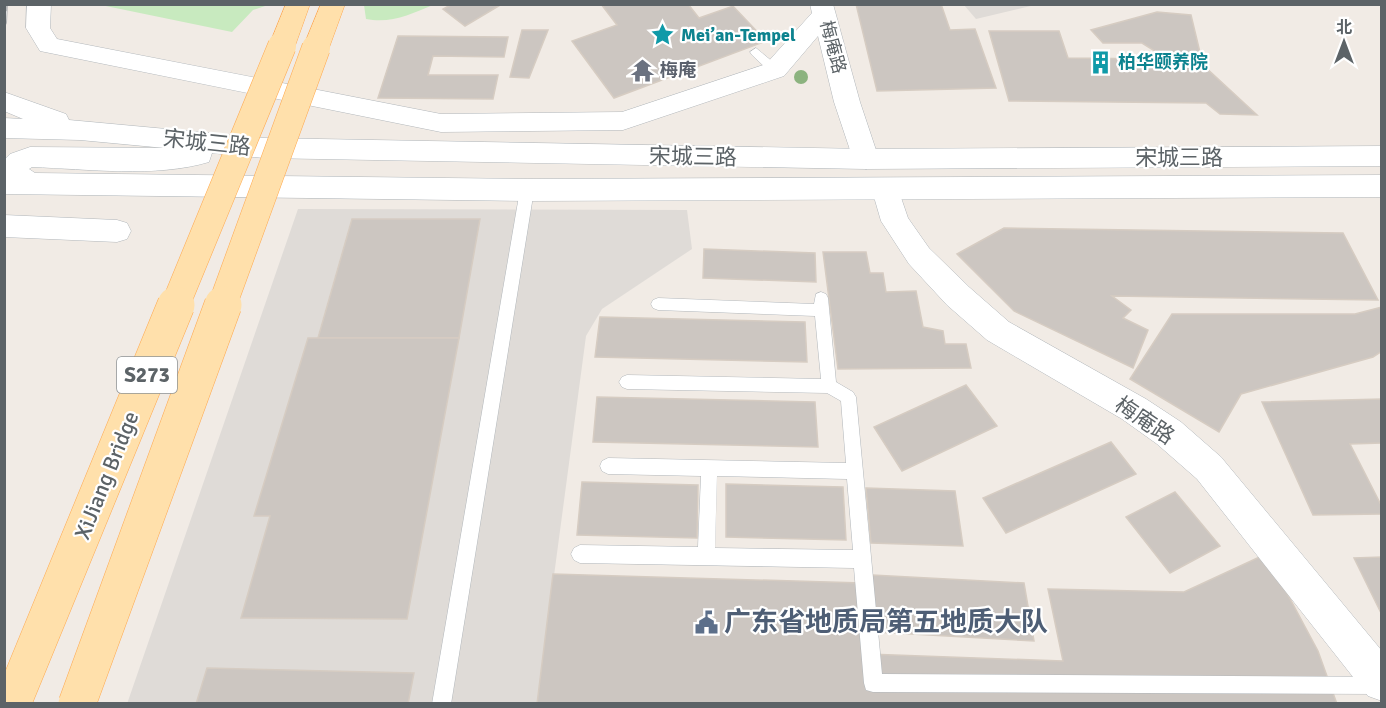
<svg xmlns="http://www.w3.org/2000/svg" width="1386" height="708" viewBox="0 0 1386 708" font-family="Signika,'Noto Sans SC',sans-serif">
  <style>
    .industrial { fill: #dfdbd7 }
    .green { fill: #c8eabf }
    .building { fill: #ccc6c1; stroke: #d6ccc2; stroke-width: 1.5 }
    .lines { fill: none; stroke-linecap: round; stroke-linejoin: round }
    .service-casing { stroke: #b2b7bb; stroke-width: 1 }
    .minor-casing { stroke: #b2b7bb; stroke-width: 1 }
    .secondary-casing { stroke: #b1b7bb; stroke-width: 1 }
    .primary-casing { stroke: #ffa94f; stroke-width: 1 }
    .service { fill: #fff; fill-rule: evenodd }
    .minor { fill: #fff; fill-rule: evenodd }
    .secondary { fill: #fff; fill-rule: evenodd }
    .primary { fill: #ffe0ab; fill-rule: evenodd }
    .rail-casing { stroke: #b4b5b6; stroke-width: 6 }
    .rail { stroke: #fff; stroke-width: 4; stroke-dasharray: 11; stroke-linecap: butt }
    .primary-bridge-far1-casing { stroke: #ffa94f; stroke-width: 29; stroke-linecap: butt }
    .primary-bridge-casing { stroke: #ffa94f; stroke-width: 38; stroke-linecap: butt }
    .primary-bridge-far1 { stroke: #ffe0ab; stroke-width: 28 }
    .primary-bridge { stroke: #ffe0ab; stroke-width: 37 }
    .tree { fill: #8cb37f }
    .labels { text-anchor: middle; stroke-width: 4.5; stroke-linejoin: round; paint-order: stroke }
    .far-culture-label { font-size: 18px; font-weight: bold; fill: #0d838f; stroke: #fff; text-anchor: start }
    .far-street-label { font-size: 18px; fill: #5c6367; stroke: #fff }
    .far-worship-label { font-size: 18px; font-weight: bold; fill: #5b616d; stroke: #fff; text-anchor: start }
    .shield { fill: #fff; stroke: #8d9295; stroke-width: 1.5 }
    .shield-label { font-size: 21px; font-weight: bold; fill: #5c6367 }
    .street-label { font-size: 22px; fill: #5c6367; stroke: #fff }
    .near-service-label { font-size: 27px; font-weight: bold; fill: #4e5e75; stroke: #fff; text-anchor: start }
  </style>
  <rect width="100%" height="100%" fill="#f1ebe5"/>
  <g class="industrial">
    <polygon points="964,5 1035,5 976,19"/>
    <polygon points="298,209 687,210 692,249 602,309 586,336 537,703 127,704"/>
  </g>
  <g class="green">
    <polygon points="101,5 268,5 253,10 232,32"/>
    <path d="M364,5V4L433,5C411,14 391,24 366,19Z"/>
  </g>
  <g class="building">
    <polygon points="452,4 502,4 465,26 443,9"/>
    <polygon points="601,4 688,4 699,18 733,6 766,41 614,98 572,41 617,25"/>
    <polygon points="856,4 941,4 950,30 975,29 996,88 877,91"/>
    <polygon points="1157,12 1191,15 1203,65 1257,115 1220,114 1206,103 1009,101 989,31 1059,31 1068,58 1157,59 1158,53 1142,43 1103,43 1091,30"/>
    <polygon points="522,30 548,30 529,78 510,77"/>
    <polygon points="398,36 508,37 504,57 433,56 428,75 498,75 493,99 378,98"/>
    <polygon points="352,219 480,219 459,338 318,338"/>
    <polygon points="1004,228 1343,233 1378,300 1112,296 1131,310 1123,318 1148,330 1133,368 1014,311 957,254"/>
    <polygon points="704,249 815,253 816,282 703,278"/>
    <polygon points="823,252 866,252 870,273 883,273 886,292 916,291 923,327 943,331 945,344 966,344 971,368 838,369"/>
    <polygon points="1382,307 1382,351 1373,357 1241,394 1219,432 1130,379 1172,314 1355,314"/>
    <polygon points="600,317 805,322 807,362 595,357"/>
    <polygon points="308,338 459,338 407,619 241,618 270,516 254,516"/>
    <polygon points="966,385 997,426 902,471 874,427"/>
    <polygon points="597,397 815,402 818,447 593,442"/>
    <polygon points="1382,399 1382,443 1350,444 1382,507 1382,514 1313,515 1262,402"/>
    <polygon points="1111,442 1136,474 1006,533 983,498"/>
    <polygon points="582,482 698,485 697,538 577,535"/>
    <polygon points="726,484 843,487 846,540 726,537"/>
    <polygon points="866,488 955,491 963,546 871,543"/>
    <polygon points="1175,492 1220,546 1170,573 1126,517"/>
    <polygon points="1266,554 1318,651 1337,704 537,704 553,574 862,583 867,654 1063,661 1048,589 1184,592"/>
    <polygon points="1382,557 1382,615 1354,558"/>
    <polygon points="872,575 1024,583 1034,641 876,632"/>
    <polygon points="207,668 414,673 408,704 196,704"/>
  </g>
  <g class="lines">
    <defs>
      <g id="service">
        <polygon points="756,48 779,67 779,73 771,73 752,55 750,52"/>
        <polygon points="527,185 534,190 451,704 432,704 520,190"/>
        <path d="M821,292L826,294L828,298L836,382L853,392L856,397L882,674L1379,677L1382,678V694L873,692L866,690L864,683L854,568L580,563L574,560L571,554L574,548L580,545L698,547L701,476L608,474L602,471L600,466L602,461L608,458L846,463L841,401L827,393L627,389L622,387L619,382L622,377L627,375L821,379L815,316L658,310L653,308L651,304L653,300L658,298L814,304L816,294ZM717,476L847,479L853,550L715,548Z"/>
      </g>
      <g id="minor">
        <polygon points="27,4 51,4 50,28 57,39 441,114 622,112 766,64 812,13 810,4 833,4 860,102 879,159 875,166 866,169 857,166 853,159 834,102 818,36 784,76 623,130 441,132 40,51 26,28"/>
        <polygon points="886,180 896,183 908,218 929,248 969,287 1009,322 1146,399 1181,422 1221,457 1382,651 1382,701 1368,696 1197,479 1157,444 1122,419 987,340 947,305 909,264 881,221 872,190 876,183"/>
        <polygon points="4,215 117,220 127,223 131,231 127,239 117,242 4,237"/>
      </g>
      <path id="secondary" d="M4,92L66,114L69,120L264,138L866,149L1382,146V166L866,169L264,158L212,153L209,162C156,178 87,169 32,167L29,169L35,173L527,179L1382,175V197L527,201L4,194V160L10,154L30,147L165,148L80,140L4,138V118L23,119L4,111Z"/>
      <g id="primary">
        <polygon points="286,4 310,4 295,46 291,52 282,54 273,52 269,46"/>
        <polygon points="321,4 345,4 329,48 325,54 316,56 307,54 303,48"/>
      </g>
    </defs>
    <use href="#service" class="service-casing"/>
    <use href="#minor" class="minor-casing"/>
    <use href="#secondary" class="secondary-casing"/>
    <use href="#primary" class="primary-casing"/>
    <use href="#service" class="service"/>
    <use href="#minor" class="minor"/>
    <use href="#secondary" class="secondary"/>
    <use href="#primary" class="primary"/>
    <defs>
      <polyline id="rail" points="4,22 5,4"/>
    </defs>
    <use href="#rail" class="rail-casing"/>
    <use href="#rail" class="rail"/>
    <defs>
      <g id="primary-bridge-far1">
        <polyline points="175,306 282,46"/>
        <polyline points="222,306 316,48"/>
      </g>
      <g id="primary-bridge">
        <polyline points="12,704 176,305"/>
        <polyline points="77,704 223,305"/>
      </g>
    </defs>
    <use href="#primary-bridge-far1" class="primary-bridge-far1-casing"/>
    <use href="#primary-bridge" class="primary-bridge-casing"/>
    <use href="#primary-bridge-far1" class="primary-bridge-far1"/>
    <use href="#primary-bridge" class="primary-bridge"/>
  </g>
  <circle class="tree" cx="801" cy="77" r="7"/>
  <defs>
    <symbol id="sight-bare" viewBox="-9 -9 18 18"><path d="M0-6L1.8-2.2L6-1.7L2.9 1.2L3.7 5.4L0 3.3L-3.7 5.4L-2.9 1.2L-6-1.7L-1.8-2.2Z" fill="#0f9aa8" stroke="#fff" stroke-width="2.5" paint-order="stroke"/></symbol>
    <symbol id="building-bare" viewBox="-9 -9 18 18"><path d="M-4-6H4V6H1V3H-1V6H-4ZM-2.5-4.3h1.7v1.8h-1.7ZM.8-4.3h1.7v1.8H.8ZM-2.5-1h1.7V.8h-1.7ZM.8-1h1.7V.8H.8Z" fill="#0f9aa8" stroke="#fff" stroke-width="2.5" paint-order="stroke"/></symbol>
    <symbol id="temple-bare" viewBox="-9 -9 18 18"><path d="M0-6L5-2H3V0L6.5 2.5H4V6H1.5V3h-3V6H-4V2.5H-6.5L-3 0V-2H-5Z" fill="#6b7280" stroke="#fff" stroke-width="2.5" paint-order="stroke"/></symbol>
    <symbol id="civic-bare" viewBox="-9 -9 18 18"><path d="M-.6-6.5H3V-4.5H.6V-3L4-1V1h2V6H-6V1h2V-1L-.6-3ZM-1.2 2.5V6h2.4V2.5Z" fill="#5c6f8a" stroke="#fff" stroke-width="2.5" paint-order="stroke"/></symbol>
  </defs>
  <g fill-rule="evenodd">
    <use href="#sight-bare" x="646" y="18" width="33" height="33"/>
    <use href="#building-bare" x="1084" y="46" width="33" height="33"/>
    <use href="#temple-bare" x="626" y="54" width="33" height="33"/>
    <use href="#civic-bare" x="690" y="606" width="33" height="33"/>
  </g>
  <g class="labels">
    <g class="far-culture-label">
      <text x="681" y="41">Mei’an-Tempel</text>
      <text x="1118" y="68">柏华颐养院</text>
    </g>
    <g class="far-street-label">
      <text transform="translate(833 47) rotate(75)" y="6">梅庵路</text>
    </g>
    <g class="far-worship-label">
      <text x="660" y="76">梅庵</text>
    </g>
    <rect class="shield" x="117" y="357" width="60" height="36" rx="4.5"/>
    <g class="shield-label">
      <text x="147" y="382">S273</text>
    </g>
    <g class="street-label">
      <text transform="translate(207 142) rotate(6)" y="8">宋城三路</text>
      <text transform="translate(693 156) rotate(1)" y="8">宋城三路</text>
      <text x="1179" y="165">宋城三路</text>
      <text transform="translate(1145 420) rotate(34)" y="8">梅庵路</text>
      <text transform="translate(106 475) rotate(-68)" y="8">XiJiang Bridge</text>
    </g>
    <g class="near-service-label">
      <text x="724" y="631">广东省地质局第五地质大队</text>
    </g>
  </g>
  <rect width="1386" height="708" fill="none" stroke="#5c6367" stroke-width="12"/>
  <g transform="translate(1344 42)" stroke="#ffffff" stroke-width="4.5" paint-order="stroke">
  <path d="M0-4.5L10 22L0 15L-10 22Z" fill="#5c6367"/>
  <text y="-9" font-size="16" font-weight="bold" text-anchor="middle" fill="#5c6367">北</text>
  </g>
</svg>
